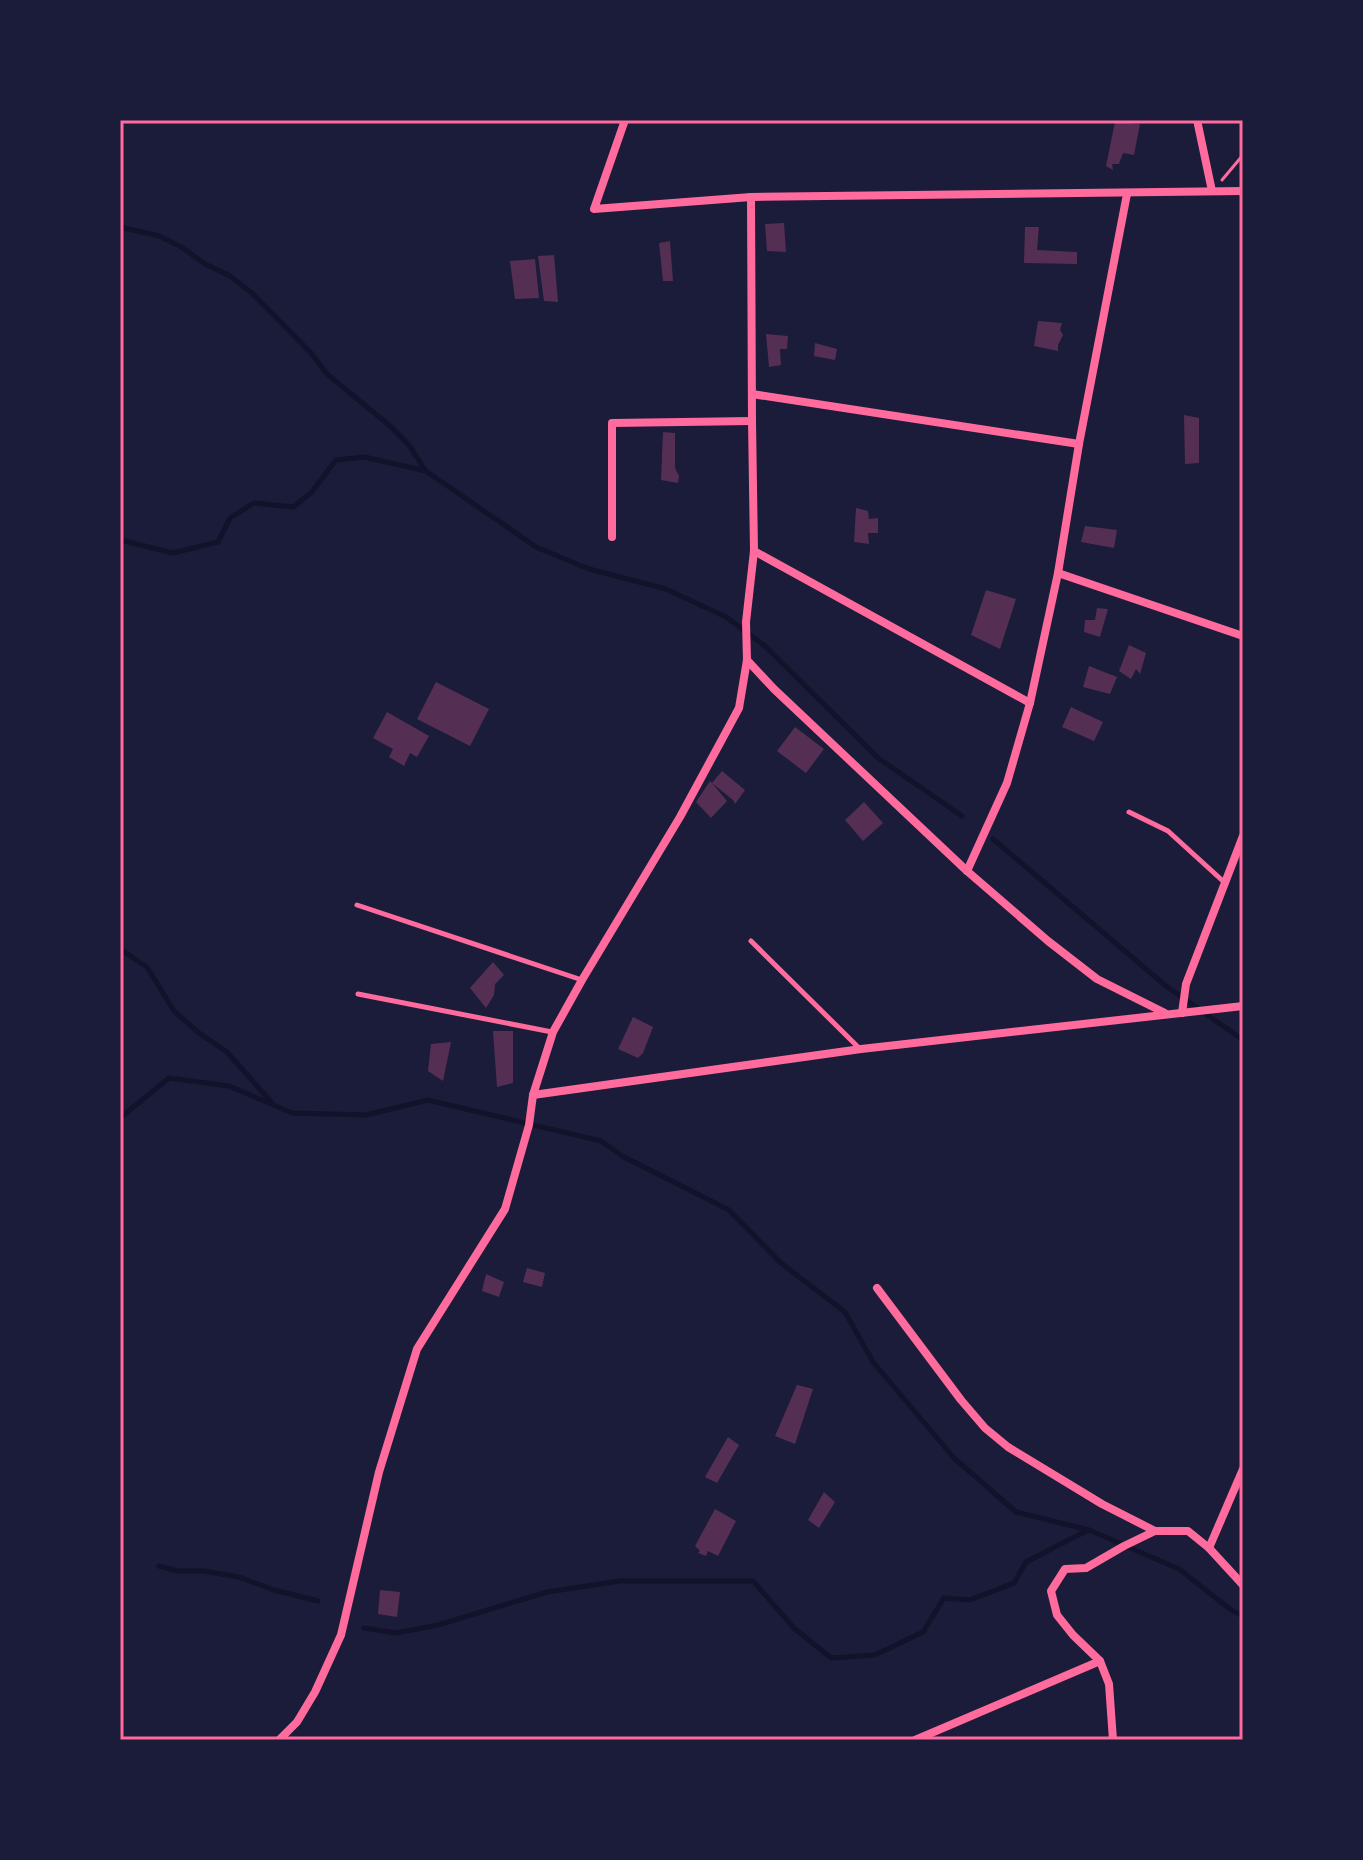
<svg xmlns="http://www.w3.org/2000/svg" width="1363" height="1860" viewBox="0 0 1363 1860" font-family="Montserrat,sans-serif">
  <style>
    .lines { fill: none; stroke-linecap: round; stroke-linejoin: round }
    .stream { stroke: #12122b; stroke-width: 5 }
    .building { fill: #542f53 }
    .path { stroke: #ff6b9d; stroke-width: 3 }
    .service { stroke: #ff6b9d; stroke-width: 5 }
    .minor { stroke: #ff6b9d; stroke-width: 8 }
    .neatline { fill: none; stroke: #ff6b9d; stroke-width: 3 }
  </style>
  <rect width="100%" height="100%" fill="#1b1b3a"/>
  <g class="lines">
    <g class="stream">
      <polyline points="120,227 159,236 183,248 205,264 230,276 252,293 312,354 327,374 390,426 409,445 425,470"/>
      <polyline points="120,540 173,553 218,542 230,518 254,503 293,507 311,493 336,460 364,457 426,471 536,547 589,569 666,589 726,617 765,646 878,758 962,816"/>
      <polyline points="993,839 1166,986 1243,1040"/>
      <polyline points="120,949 147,967 174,1011 199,1033 227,1052 272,1103"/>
      <polyline points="120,1118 169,1078 229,1086 292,1113 366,1115 428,1100 601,1141 624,1157 729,1210 781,1263 845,1312 873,1362 954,1458 1016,1512 1089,1530 1179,1569 1231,1610 1243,1616"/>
      <polyline points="159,1566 177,1571 204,1571 239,1577 274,1590 318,1601"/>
      <polyline points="364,1628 396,1633 438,1625 547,1592 620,1581 753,1581 794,1628 831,1658 875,1655 923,1632 944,1598 970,1600 1014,1583 1026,1562 1088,1530"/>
    </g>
  </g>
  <g class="building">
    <polygon points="1115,122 1140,124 1134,155 1123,153 1119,164 1112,164 1113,170 1106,166"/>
    <polygon points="784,223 786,252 767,251 765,224"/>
    <polygon points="1025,227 1039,227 1037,250 1077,252 1077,264 1024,263"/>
    <polygon points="670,241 673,281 663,281 659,243"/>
    <polygon points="554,255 558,302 544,301 538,256"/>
    <polygon points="535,259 539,298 515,299 510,261"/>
    <polygon points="1038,321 1062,323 1060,330 1063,335 1058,345 1058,351 1034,346"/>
    <polygon points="766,334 788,336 787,349 780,349 781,365 769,367"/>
    <polygon points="815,343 837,349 835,360 814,356"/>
    <polygon points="1184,415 1199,418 1199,463 1185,464"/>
    <polygon points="663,432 675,433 675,468 679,476 678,483 661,480"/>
    <polygon points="856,508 868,511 869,519 878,518 878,533 868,533 869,544 854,542"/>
    <polygon points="1085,526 1117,530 1114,548 1081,542"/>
    <polygon points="986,590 1016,599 1000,649 971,635"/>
    <polygon points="1097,608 1108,609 1100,637 1084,632 1085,620 1095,620"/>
    <polygon points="1129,645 1146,653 1140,674 1136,669 1131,679 1119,671"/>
    <polygon points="1089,666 1117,677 1110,694 1083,687"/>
    <polygon points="436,682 489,709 470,746 417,719"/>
    <polygon points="1071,707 1103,722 1094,741 1062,727"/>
    <polygon points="387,712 429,736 417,757 410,753 404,766 389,757 393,749 373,738"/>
    <polygon points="795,727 824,749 806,773 777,751"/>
    <polygon points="722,771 745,790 735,804 733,800 712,783 727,801 711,818 696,802 710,781 712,783"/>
    <polygon points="864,802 883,823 863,841 845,820"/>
    <polygon points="493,962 504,975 495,984 494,995 486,1008 470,988"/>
    <polygon points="633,1017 653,1027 643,1053 638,1058 618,1049"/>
    <polygon points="493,1031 513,1031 513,1083 497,1087"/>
    <polygon points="451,1042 443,1081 428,1071 431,1044"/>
    <polygon points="527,1268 545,1273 542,1287 523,1282"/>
    <polygon points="486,1274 504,1282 499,1297 482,1291"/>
    <polygon points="797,1385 813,1389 795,1444 775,1436"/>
    <polygon points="728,1437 739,1445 717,1483 705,1477"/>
    <polygon points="824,1492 835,1502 819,1528 808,1520"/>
    <polygon points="715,1509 736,1521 718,1556 708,1551 706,1556 698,1553 700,1551 695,1546"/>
    <polygon points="380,1590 400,1592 397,1617 378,1614"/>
  </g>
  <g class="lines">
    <polyline class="path" points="1222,180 1243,155"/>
    <g class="service">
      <polyline points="1129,812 1168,831 1224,882"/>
      <polyline points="357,905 582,980"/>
      <polyline points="751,941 860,1049"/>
      <polyline points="358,994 552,1032"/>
    </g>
    <g class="minor">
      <polyline points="625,120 594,209 751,197 1243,191"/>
      <polyline points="1197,120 1212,191"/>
      <polyline points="752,394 1079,444"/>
      <polyline points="612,537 612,423 752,421"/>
      <polyline points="754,551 1030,703"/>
      <polyline points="1058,573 1243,636"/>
      <polyline points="747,660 774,689 967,871 1048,941 1097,979 1165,1013"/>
      <polyline points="967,871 1007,783 1030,703 1058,573 1079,444 1127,194"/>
      <polyline points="1182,1013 1186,984 1243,836"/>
      <polyline points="533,1095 861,1049 1243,1006"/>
      <polyline points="877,1288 961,1400 985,1428 1008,1447 1102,1504 1155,1531 1188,1531 1209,1548 1243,1585"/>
      <polyline points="1209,1548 1243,1469"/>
      <polyline points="279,1740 297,1722 315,1692 341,1635 379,1472 417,1349 505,1209 529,1125 533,1095 553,1032 582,980 680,817 739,708 747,660 746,622 754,551 752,421 751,197"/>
      <polyline points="915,1740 1100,1661"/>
      <polyline points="1113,1740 1109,1684 1100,1661 1073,1635 1057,1615 1051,1591 1065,1569 1086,1568 1124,1546 1155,1531"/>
    </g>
  </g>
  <rect width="1363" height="1860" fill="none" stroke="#1b1b3a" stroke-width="244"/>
  <rect x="122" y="122" width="1119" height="1616" class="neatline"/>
</svg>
